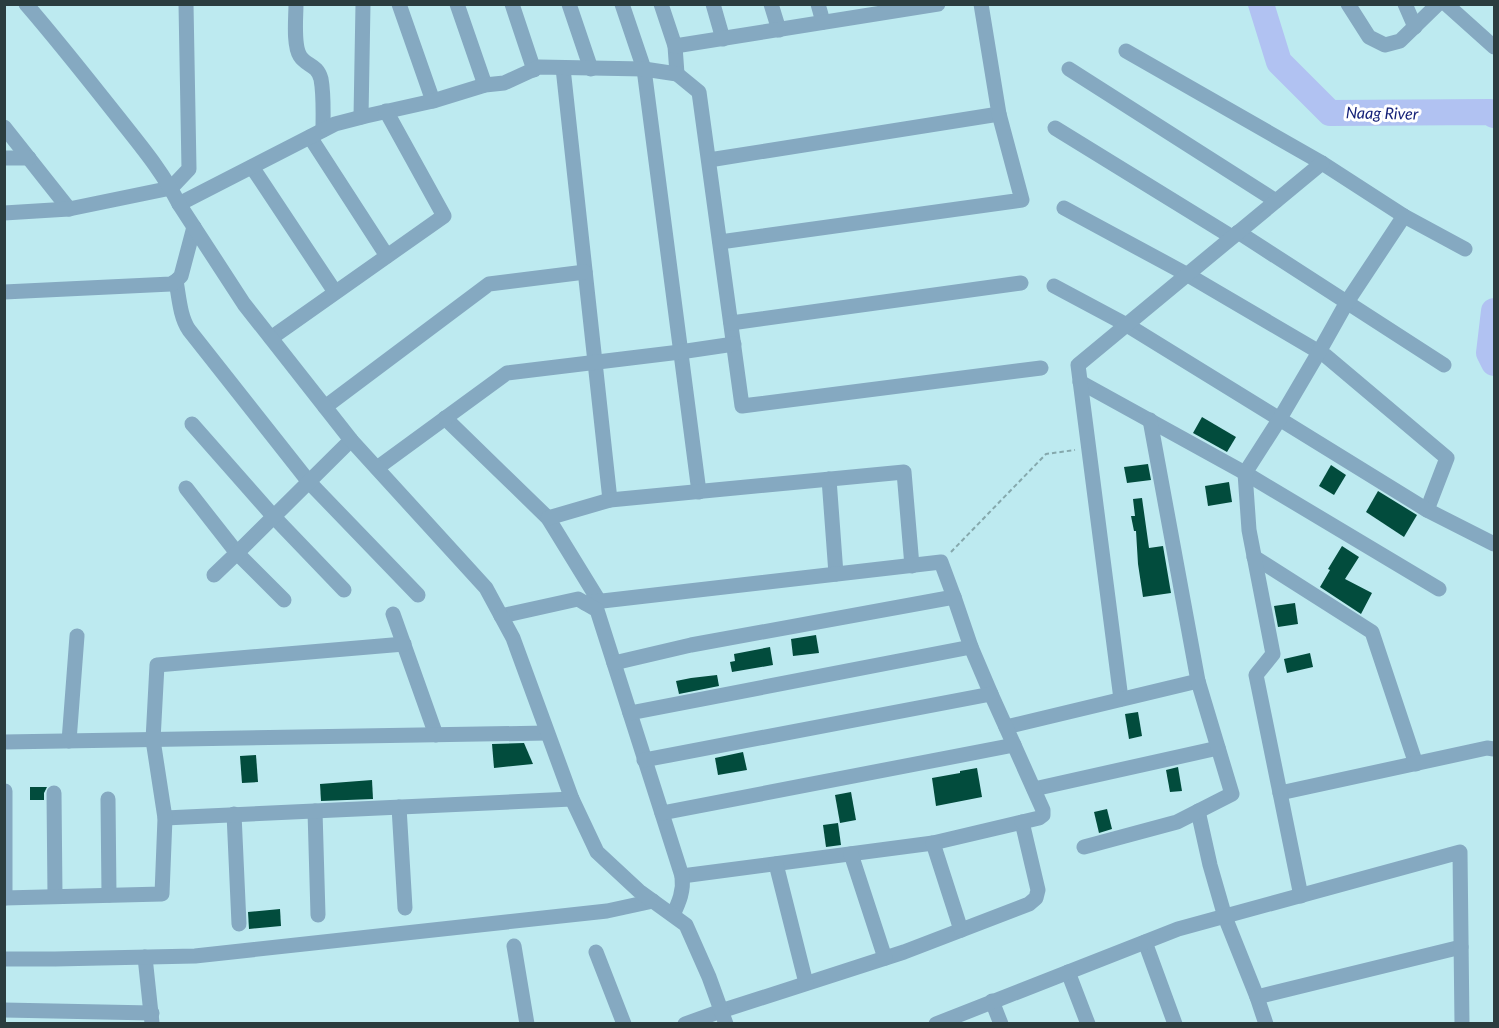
<svg xmlns="http://www.w3.org/2000/svg" width="1499" height="1028" viewBox="0 0 1499 1028" font-family="Lato,sans-serif">
  <style>
    .lines { fill: none; stroke-linecap: round; stroke-linejoin: round }
    .river { stroke: #b1c2f2; stroke-width: 26 }
    .building { fill: #024c3d }
    .path { stroke: #85a8ac; stroke-width: 2; stroke-dasharray: 4.5 3; stroke-linecap: butt }
    .minor { stroke: #85a9c1; stroke-width: 15 }
    .tertiary { stroke: #85a9c1; stroke-width: 15 }
    .labels { text-anchor: middle; stroke-width: 6; stroke-linejoin: round; paint-order: stroke }
    .water-label { font-size: 16px; font-style: italic; fill: #152178; stroke: #fff }
  </style>
  <rect width="100%" height="100%" fill="#bdeaf0"/>
  <g class="lines">
    <g class="river">
      <polyline points="1261,4 1279,62 1330,113 1491,112 1494,115"/>
      <polyline points="1494,311 1489,353 1494,363"/>
    </g>
  </g>
  <g class="building">
    <polygon points="1202,417 1236,437 1227,452 1193,433"/>
    <polygon points="1148,464 1151,480 1127,483 1124,467"/>
    <polygon points="1331,465 1346,475 1334,495 1319,486"/>
    <polygon points="1229,482 1232,502 1208,506 1205,486"/>
    <polygon points="1378,491 1417,515 1404,537 1366,512"/>
    <polygon points="1142,498 1149,548 1163,546 1171,593 1143,597 1138,564 1136,531 1134,531 1131,516 1135,516 1133,499"/>
    <polygon points="1342,546 1359,557 1345,579 1372,593 1361,614 1320,587 1330,570 1328,569"/>
    <polygon points="1295,603 1298,624 1278,627 1274,606"/>
    <polygon points="816,635 819,653 793,656 791,639"/>
    <polygon points="770,647 773,665 732,672 730,662 735,661 734,654"/>
    <polygon points="1310,653 1313,667 1287,673 1284,659"/>
    <polygon points="717,675 719,686 679,694 676,681 691,678"/>
    <polygon points="1138,712 1142,736 1129,739 1125,714"/>
    <polygon points="524,743 533,764 494,768 492,744"/>
    <polygon points="743,752 747,770 718,775 715,758"/>
    <polygon points="256,755 258,782 242,783 240,756"/>
    <polygon points="1178,767 1182,791 1170,792 1166,770"/>
    <polygon points="977,768 982,797 936,806 932,778 960,773 960,771"/>
    <polygon points="372,780 373,799 321,801 320,784"/>
    <polygon points="30,787 47,787 44,793 44,800 30,800"/>
    <polygon points="851,792 856,820 840,823 835,795"/>
    <polygon points="1107,809 1112,829 1099,833 1094,812"/>
    <polygon points="838,823 841,845 826,847 823,825"/>
    <polygon points="280,909 281,926 249,929 248,912"/>
  </g>
  <g class="lines">
    <polyline class="path" points="951,552 1046,454 1075,450"/>
    <g class="minor">
      <path d="M296,4C296,17 293,45 300,56C306,66 317,64 321,79C324,95 323,114 323,130"/>
      <polyline points="399,4 433,101"/>
      <polyline points="457,4 485,85"/>
      <polyline points="512,4 534,70"/>
      <polyline points="569,4 591,69"/>
      <polyline points="622,4 644,69 699,492"/>
      <polyline points="661,4 675,46 677,74"/>
      <polyline points="713,4 723,39"/>
      <polyline points="771,4 779,30"/>
      <polyline points="818,4 823,22"/>
      <polyline points="1348,4 1369,37 1385,45 1400,41 1438,4"/>
      <polyline points="1405,4 1415,27"/>
      <polyline points="1446,4 1494,47"/>
      <polyline points="675,46 938,4"/>
      <polyline points="1126,51 1322,163 1404,216 1465,249"/>
      <polyline points="563,68 610,500"/>
      <polyline points="1069,69 1276,201"/>
      <polyline points="361,117 363,4"/>
      <polyline points="4,127 69,209"/>
      <polyline points="1055,128 1232,237"/>
      <polyline points="310,137 387,256"/>
      <polyline points="4,158 29,158"/>
      <polyline points="709,160 999,114"/>
      <polyline points="252,167 335,292"/>
      <polyline points="179,204 335,124 366,116 433,101 485,85 504,83 539,67 644,69 677,74 699,92 742,406 1041,368"/>
      <polyline points="1064,208 1188,275 1326,356 1447,458 1427,510"/>
      <polyline points="4,213 69,209 171,188 189,169 186,4"/>
      <polyline points="1238,232 1444,365"/>
      <polyline points="720,242 1022,200 999,114 981,4"/>
      <path d="M176,281C179,297 180,317 189,330L309,482L418,595"/>
      <polyline points="1054,286 1127,325 1427,510 1494,544"/>
      <polyline points="4,292 171,284 176,281 181,276 194,227"/>
      <polyline points="731,323 1021,283"/>
      <polyline points="271,338 444,216 386,111"/>
      <polyline points="1080,382 1245,473 1439,589"/>
      <polyline points="325,407 489,284 585,272"/>
      <polyline points="445,418 548,518 599,601"/>
      <polyline points="192,424 274,517 344,590"/>
      <polyline points="377,468 507,373 680,352 734,344"/>
      <polyline points="829,479 836,574"/>
      <polyline points="186,488 237,553 284,600"/>
      <polyline points="548,518 610,500 904,472 912,566"/>
      <polyline points="1254,557 1372,632 1416,764"/>
      <polyline points="214,575 237,553 351,440"/>
      <polyline points="585,603 941,562 954,597"/>
      <polyline points="393,614 436,735"/>
      <polyline points="501,616 578,599 597,610 682,876 933,843 1022,822 1038,890 1036,898 1029,904 904,952 721,1011 685,1024"/>
      <polyline points="614,663 691,645 954,597 971,647"/>
      <polyline points="1121,699 1078,365 1322,163"/>
      <polyline points="630,713 971,647 991,694"/>
      <polyline points="1006,727 1198,681"/>
      <polyline points="69,741 77,636"/>
      <polyline points="4,742 547,733"/>
      <polyline points="644,760 991,694 1014,745"/>
      <polyline points="1034,789 1218,748"/>
      <polyline points="5,791 5,898"/>
      <polyline points="54,793 55,896"/>
      <polyline points="1280,793 1487,748 1494,749"/>
      <polyline points="108,799 109,895"/>
      <polyline points="399,807 405,908"/>
      <polyline points="315,811 318,915"/>
      <polyline points="1198,811 1210,865 1225,917 1257,997 1266,1024"/>
      <polyline points="662,813 1014,745 1043,810 1043,815 1039,818 1022,822"/>
      <polyline points="234,814 239,924"/>
      <polyline points="165,818 572,799"/>
      <polyline points="933,843 961,930"/>
      <polyline points="1084,847 1177,822 1232,794 1198,681 1150,420"/>
      <polyline points="851,854 885,958"/>
      <polyline points="776,864 806,983"/>
      <polyline points="1301,896 1256,675 1273,654 1249,530 1245,473 1279,420 1319,352 1347,302 1404,216"/>
      <polyline points="4,898 162,894 165,818 153,740 157,665 404,644"/>
      <path d="M673,915C679,902 684,891 682,876"/>
      <polyline points="1145,942 1175,1024"/>
      <polyline points="514,946 527,1024"/>
      <polyline points="596,952 624,1024"/>
      <polyline points="145,957 152,1023"/>
      <polyline points="4,959 55,959 195,956 607,911 653,901"/>
      <polyline points="1068,972 1088,1024"/>
      <polyline points="1257,997 1461,947"/>
      <polyline points="992,1001 1001,1024"/>
      <polyline points="4,1010 152,1013"/>
      <polyline points="936,1024 1178,929 1460,852 1462,1024"/>
    </g>
    <path class="tertiary" d="M26,4C58,41 88,79 118,117C140,145 163,172 179,204L244,304L351,440L486,588L513,638L572,799L597,852L639,891L686,925L709,977L726,1024"/>
  </g>
  <g class="labels">
    <g class="water-label">
      <text transform="translate(1382 113) rotate(1)" y="6">Naag River</text>
    </g>
  </g>
  <rect width="1499" height="1028" fill="none" stroke="#2b3d3f" stroke-width="12"/>
</svg>
